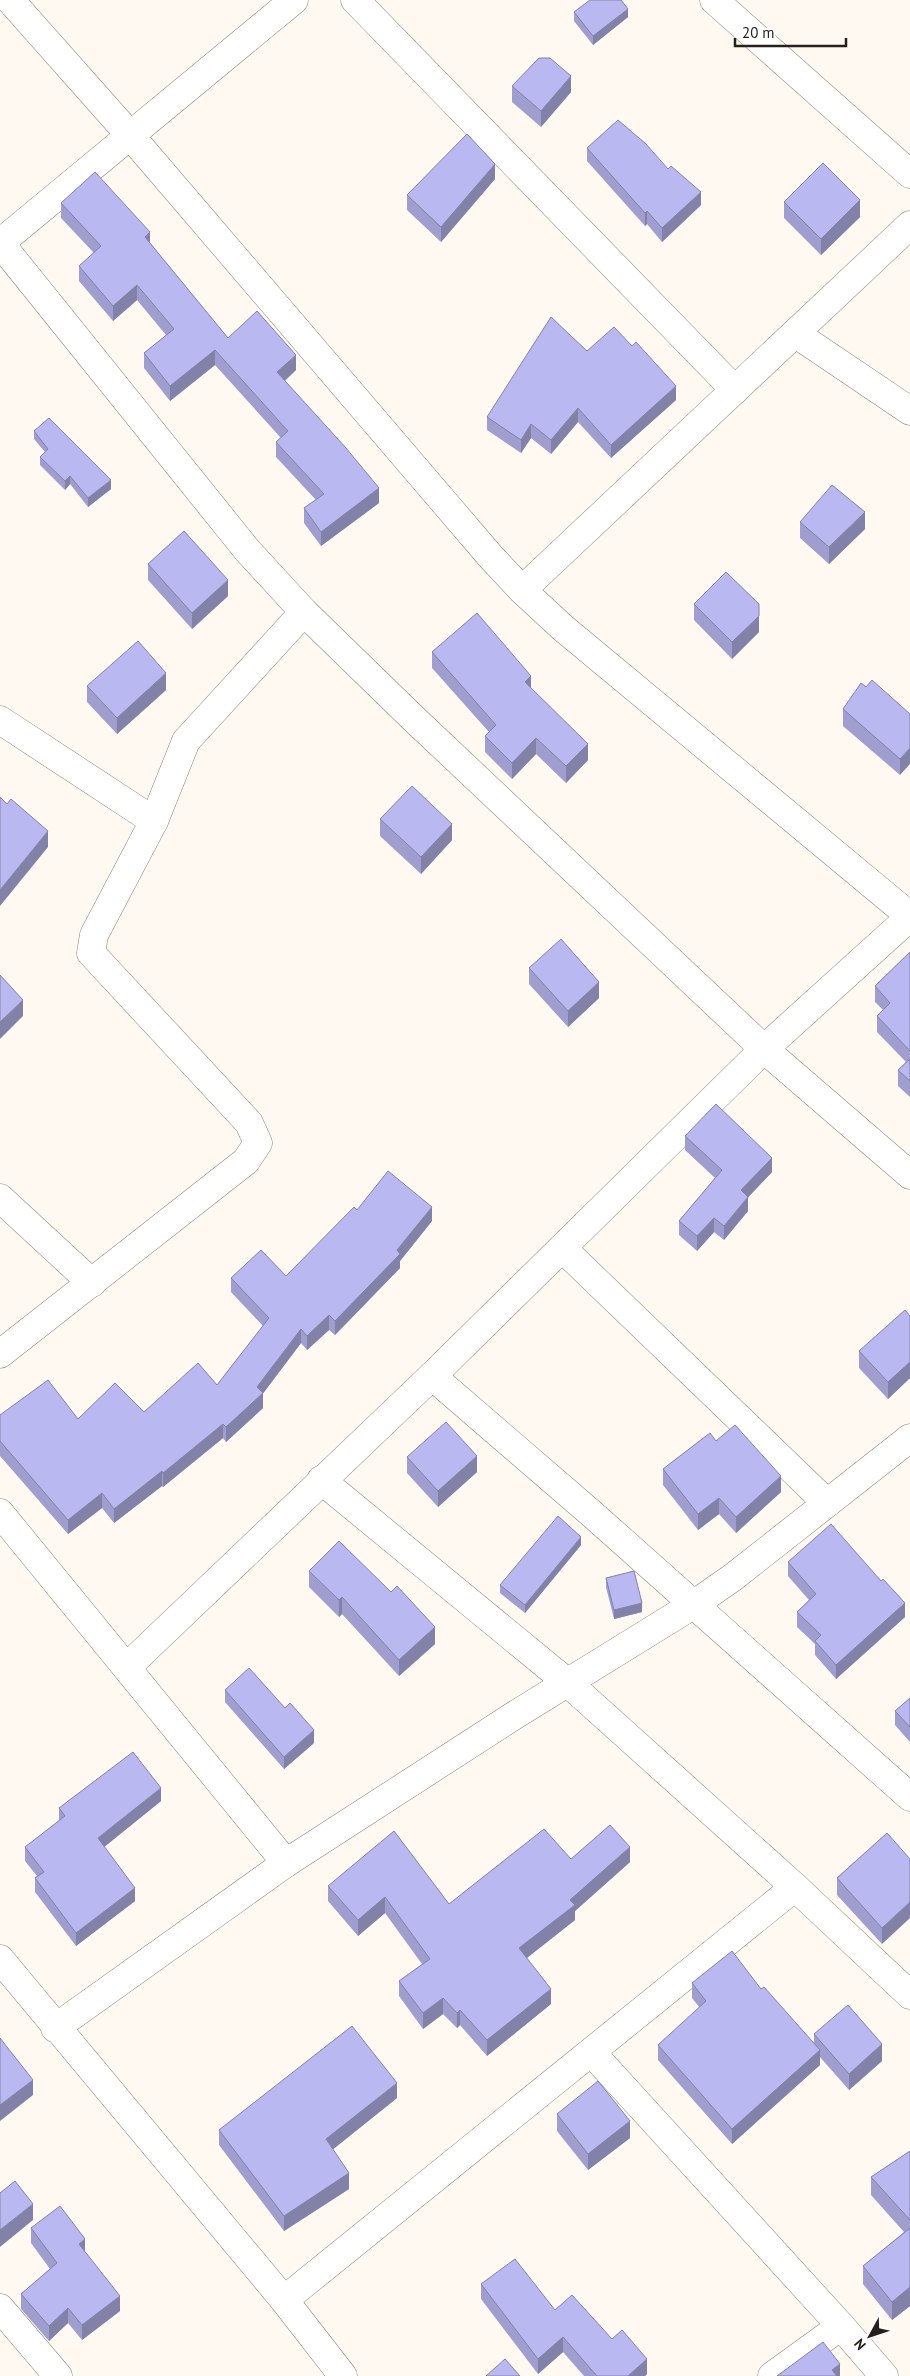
<svg xmlns="http://www.w3.org/2000/svg" width="910" height="2376" viewBox="0 0 910 2376" font-family="'PT Sans',sans-serif">
  <style>
    .lines { fill: none; stroke-linecap: round; stroke-linejoin: round }
    .minor-casing { stroke: #8d8479; stroke-width: 29 }
    .minor { stroke: #fff; stroke-width: 28 }
    .wall { fill: #a09ece }
    .shaded-wall { fill: #8281a8 }
    .building { fill: #bab8f0; stroke: #8281a8 }
  </style>
  <rect width="100%" height="100%" fill="#fff9f2"/>
  <g class="lines">
    <defs>
      <g id="minor">
        <polyline points="10,0 129,134 491,557 522,590 563,628 910,916"/>
        <polyline points="355,0 735,390"/>
        <polyline points="714,0 910,174"/>
        <polyline points="0,243 247,550 304,612 414,719 764,1049 910,1175"/>
        <polyline points="0,243 294,0"/>
        <polyline points="796,334 910,411"/>
        <polyline points="522,590 910,225"/>
        <polyline points="0,720 154,821"/>
        <polyline points="0,1198 92,1283"/>
        <polyline points="562,1248 827,1503"/>
        <polyline points="0,1354 246,1161 258,1143 249,1123 91,953 94,935 154,821 186,741 304,612"/>
        <polyline points="432,1376 592,1514 910,1797"/>
        <polyline points="321,1480 568,1683 795,1887 910,1995"/>
        <polyline points="0,1513 286,1863"/>
        <polyline points="127,1667 432,1376 764,1049 910,917"/>
        <polyline points="0,1959 284,2300 343,2376"/>
        <polyline points="55,2028 286,1863 515,1715 693,1605 732,1578 910,1438"/>
        <polyline points="592,2053 841,2326"/>
        <polyline points="284,2300 795,1887"/>
        <polyline points="0,2308 58,2376"/>
        <polyline points="772,2376 841,2326 884,2376"/>
      </g>
    </defs>
    <use href="#minor" class="minor-casing"/>
    <use href="#minor" class="minor"/>
  </g>
  <g class="wall">
    <polygon points="574,12 628,17 593,45 574,21"/>
    <polygon points="512,86 571,92 541,127 512,102"/>
    <polygon points="587,148 701,205 662,242 647,224 645,226 587,161"/>
    <polygon points="495,179 441,242 407,210 407,195"/>
    <polygon points="784,202 860,217 821,255 784,218"/>
    <polygon points="61,203 150,243 228,338 296,370 285,381 379,503 321,546 304,523 304,508 316,500 276,457 276,442 281,438 215,365 170,401 144,368 144,353 166,335 137,300 113,321 79,281 79,266 94,253 61,218"/>
    <polygon points="587,351 676,400 611,458 578,422 551,454 531,438 521,453 487,430 487,417"/>
    <polygon points="34,431 111,489 88,507 70,484 65,490 40,465 40,457 45,452 34,439"/>
    <polygon points="800,522 865,529 829,564 800,538"/>
    <polygon points="148,564 228,596 192,629 148,580"/>
    <polygon points="694,604 759,632 732,659 694,620"/>
    <polygon points="432,652 531,688 588,760 566,783 536,754 512,779 485,752 485,736 489,732 432,668"/>
    <polygon points="87,686 166,690 117,734 87,702"/>
    <polygon points="843,709 910,714 900,775 843,726"/>
    <polygon points="380,819 452,840 421,874 380,836"/>
    <polygon points="910,952 910,1097 898,1086 898,1070 906,1062 877,1032 877,1016 883,1010 875,1002 875,986"/>
    <polygon points="529,968 599,998 568,1027 529,984"/>
    <polygon points="685,1136 772,1172 748,1197 748,1211 724,1240 714,1232 697,1251 679,1235 679,1221 715,1178 685,1150"/>
    <polygon points="357,1210 432,1221 400,1261 400,1268 335,1335 329,1330 307,1350 301,1343 263,1393 263,1408 226,1442 223,1438 163,1487 162,1486 114,1523 102,1508 68,1534 0,1456 0,1415 78,1419 144,1412 217,1385 263,1326 231,1292 231,1278 286,1276"/>
    <polygon points="910,1316 910,1378 888,1399 859,1368 859,1351"/>
    <polygon points="716,1441 781,1492 736,1533 719,1514 698,1530 663,1485 663,1469"/>
    <polygon points="407,1457 477,1472 438,1507 407,1473"/>
    <polygon points="581,1545 525,1613 500,1593 500,1585"/>
    <polygon points="788,1562 905,1617 836,1679 815,1655 815,1644 797,1627 797,1612 809,1600 788,1576"/>
    <polygon points="309,1571 391,1592 435,1644 399,1676 342,1614 339,1617 309,1587"/>
    <polygon points="606,1578 642,1612 614,1619 606,1587"/>
    <polygon points="225,1690 314,1743 284,1769 225,1702"/>
    <polygon points="910,1698 910,1742 895,1725 895,1711"/>
    <polygon points="161,1801 104,1847 135,1901 76,1946 35,1892 35,1878 37,1876 25,1861 25,1847 59,1821 59,1808"/>
    <polygon points="887,1833 882,1944 837,1895 837,1878"/>
    <polygon points="571,1859 630,1862 575,1911 575,1920 527,1958 551,2004 487,2056 460,2025 457,2028 443,2014 423,2029 399,1996 399,1981 422,1964 385,1913 358,1936 328,1901 328,1886 449,1904"/>
    <polygon points="692,1983 761,1989 814,2044 814,2034 882,2061 849,2090 820,2057 820,2065 732,2144 658,2060 658,2045 700,2008 692,1998"/>
    <polygon points="397,2098 333,2149 349,2189 284,2231 219,2145 219,2130"/>
    <polygon points="557,2114 630,2138 588,2170 557,2131"/>
    <polygon points="910,2151 910,2306 892,2320 863,2284 863,2266 904,2232 871,2195 871,2177"/>
    <polygon points="31,2228 85,2252 120,2311 82,2340 68,2323 49,2341 21,2309 21,2294 50,2269 31,2243"/>
    <polygon points="481,2284 555,2310 612,2339 647,2374 645,2376 584,2376 563,2352 538,2374 481,2299"/>
  </g>
  <g class="shaded-wall">
    <polygon points="628,9 628,17 593,45 593,36"/>
    <polygon points="571,76 571,92 541,127 541,111"/>
    <polygon points="495,164 495,179 441,242 441,227"/>
    <polygon points="701,192 701,205 662,242 662,228"/>
    <polygon points="860,200 860,217 821,255 821,239"/>
    <polygon points="647,211 647,224 645,226 645,213"/>
    <polygon points="150,232 150,247 145,237"/>
    <polygon points="137,285 137,300 113,321 113,306"/>
    <polygon points="215,350 215,365 170,401 170,386"/>
    <polygon points="296,355 296,370 277,387 277,372"/>
    <polygon points="676,386 676,400 611,458 611,445"/>
    <polygon points="578,408 578,422 551,454 551,440"/>
    <polygon points="531,424 531,438 521,453 521,440"/>
    <polygon points="70,476 70,484 65,490 65,481"/>
    <polygon points="111,480 111,489 88,507 88,498"/>
    <polygon points="379,488 379,503 321,546 321,532"/>
    <polygon points="865,512 865,529 829,564 829,547"/>
    <polygon points="228,580 228,596 192,629 192,613"/>
    <polygon points="759,616 759,632 732,659 732,642"/>
    <polygon points="166,673 166,690 117,734 117,718"/>
    <polygon points="531,676 531,693 525,682"/>
    <polygon points="536,738 536,754 512,779 512,763"/>
    <polygon points="588,744 588,760 566,783 566,766"/>
    <polygon points="910,748 910,764 900,775 900,759"/>
    <polygon points="452,824 452,840 421,874 421,857"/>
    <polygon points="48,831 48,847 0,906 0,890"/>
    <polygon points="599,982 599,998 568,1027 568,1011"/>
    <polygon points="23,1000 23,1016 0,1039 0,1022"/>
    <polygon points="772,1158 772,1172 741,1205 741,1190"/>
    <polygon points="748,1197 748,1211 724,1240 724,1226"/>
    <polygon points="432,1207 432,1221 400,1261 400,1268 335,1335 335,1321 397,1250"/>
    <polygon points="714,1218 714,1232 697,1251 697,1236"/>
    <polygon points="329,1315 329,1330 307,1350 307,1336"/>
    <polygon points="301,1329 301,1343 262,1395 263,1393 263,1408 226,1442 226,1427"/>
    <polygon points="910,1362 910,1378 888,1399 888,1382"/>
    <polygon points="223,1424 223,1438 163,1487 163,1473"/>
    <polygon points="477,1456 477,1472 438,1507 438,1491"/>
    <polygon points="162,1471 162,1486 114,1523 114,1509"/>
    <polygon points="781,1476 781,1492 736,1533 736,1517"/>
    <polygon points="102,1493 102,1508 68,1534 68,1520"/>
    <polygon points="719,1498 719,1514 698,1530 698,1514"/>
    <polygon points="581,1537 581,1545 525,1613 525,1605"/>
    <polygon points="342,1597 342,1614 339,1617 339,1600"/>
    <polygon points="642,1603 642,1612 614,1619 614,1610"/>
    <polygon points="905,1603 905,1617 836,1679 836,1665"/>
    <polygon points="435,1627 435,1644 399,1676 399,1660"/>
    <polygon points="314,1730 314,1743 284,1769 284,1757"/>
    <polygon points="161,1788 161,1801 98,1852 98,1838"/>
    <polygon points="630,1847 630,1862 575,1911 575,1920 519,1964 519,1948 570,1900"/>
    <polygon points="135,1888 135,1901 76,1946 76,1933"/>
    <polygon points="385,1897 385,1913 358,1936 358,1920"/>
    <polygon points="910,1902 910,1918 882,1944 882,1928"/>
    <polygon points="551,1989 551,2004 487,2056 487,2040"/>
    <polygon points="443,1998 443,2014 423,2029 423,2013"/>
    <polygon points="460,2010 460,2025 457,2028 457,2013"/>
    <polygon points="882,2044 882,2061 849,2090 849,2074"/>
    <polygon points="820,2050 820,2065 732,2144 732,2129"/>
    <polygon points="33,2080 33,2095 0,2121 0,2105"/>
    <polygon points="397,2083 397,2098 326,2155 326,2139"/>
    <polygon points="630,2121 630,2138 588,2170 588,2154"/>
    <polygon points="349,2173 349,2189 284,2231 284,2216"/>
    <polygon points="33,2204 33,2220 0,2247 0,2230"/>
    <polygon points="85,2239 85,2254 79,2244"/>
    <polygon points="910,2287 910,2306 892,2320 892,2302"/>
    <polygon points="120,2296 120,2311 82,2340 82,2325"/>
    <polygon points="68,2308 68,2323 49,2341 49,2326"/>
    <polygon points="563,2337 563,2352 538,2374 538,2359"/>
    <polygon points="647,2359 647,2374 645,2376 628,2376"/>
    <polygon points="840,2364 840,2376 832,2376 832,2370"/>
  </g>
  <g class="building">
    <polygon points="590,0 621,0 628,9 593,36 574,12"/>
    <polygon points="539,58 550,58 571,76 541,111 512,86"/>
    <polygon points="618,120 646,144 668,169 671,166 701,192 662,228 647,211 645,213 587,148"/>
    <polygon points="467,134 495,164 441,227 407,195"/>
    <polygon points="823,163 860,200 821,239 784,202"/>
    <polygon points="95,172 150,232 145,237 228,338 257,311 296,355 277,372 346,448 379,488 321,532 304,508 324,494 276,442 288,431 215,350 170,386 144,353 174,329 137,285 113,306 79,266 101,246 61,203"/>
    <polygon points="551,317 587,351 614,327 632,346 636,342 676,386 611,445 578,408 551,440 531,424 521,440 487,417"/>
    <polygon points="49,418 111,480 88,498 70,476 65,481 40,457 48,449 34,431"/>
    <polygon points="832,485 865,512 829,547 800,522"/>
    <polygon points="184,531 228,580 192,613 148,564"/>
    <polygon points="726,572 759,604 759,616 732,642 694,604"/>
    <polygon points="477,613 531,676 525,682 588,744 566,766 536,738 512,763 485,736 496,725 432,652"/>
    <polygon points="138,641 166,673 117,718 87,686"/>
    <polygon points="872,680 910,714 910,748 900,759 843,709 861,683 866,687"/>
    <polygon points="412,786 452,824 421,857 380,819"/>
    <polygon points="0,797 7,804 11,799 48,831 0,890"/>
    <polygon points="561,939 599,982 568,1011 529,968"/>
    <polygon points="910,952 910,1051 877,1016 890,1003 875,986"/>
    <polygon points="0,975 23,1000 0,1022"/>
    <polygon points="910,1059 910,1081 898,1070"/>
    <polygon points="716,1104 772,1158 741,1190 748,1197 724,1226 714,1218 697,1236 679,1221 722,1170 685,1136"/>
    <polygon points="388,1171 432,1207 397,1250 400,1254 335,1321 329,1315 307,1336 301,1329 257,1387 263,1393 226,1427 223,1424 163,1473 162,1471 114,1509 102,1493 68,1520 0,1441 0,1415 48,1380 78,1419 115,1383 144,1412 198,1363 217,1385 269,1318 231,1278 261,1250 286,1276 354,1207 357,1210"/>
    <polygon points="905,1310 910,1316 910,1362 888,1382 859,1351"/>
    <polygon points="446,1422 477,1456 438,1491 407,1457"/>
    <polygon points="735,1425 781,1476 736,1517 719,1498 698,1514 663,1469 710,1433 716,1441"/>
    <polygon points="558,1516 581,1537 525,1605 500,1585"/>
    <polygon points="831,1524 881,1581 883,1579 905,1603 836,1665 815,1641 821,1635 797,1612 816,1594 788,1562"/>
    <polygon points="339,1541 391,1592 397,1586 435,1627 399,1660 342,1597 339,1600 309,1571"/>
    <polygon points="634,1571 642,1603 614,1610 606,1578"/>
    <polygon points="249,1668 285,1708 290,1703 314,1730 284,1757 225,1690"/>
    <polygon points="910,1698 910,1727 895,1711"/>
    <polygon points="133,1752 161,1788 98,1838 135,1888 76,1933 35,1878 44,1872 25,1847 65,1816 59,1808"/>
    <polygon points="610,1825 630,1847 570,1900 575,1905 519,1948 551,1989 487,2040 460,2010 457,2013 443,1998 423,2013 399,1981 430,1959 385,1897 358,1920 328,1886 394,1831 449,1904 544,1829 571,1859"/>
    <polygon points="887,1833 910,1859 910,1902 882,1928 837,1878"/>
    <polygon points="732,1951 761,1989 764,1987 820,2050 732,2129 658,2045 706,2001 692,1983"/>
    <polygon points="848,2005 882,2044 849,2074 814,2034"/>
    <polygon points="352,2026 397,2083 326,2139 349,2173 284,2216 219,2130"/>
    <polygon points="0,2038 33,2080 0,2105"/>
    <polygon points="598,2081 630,2121 588,2154 557,2114"/>
    <polygon points="910,2151 910,2220 871,2177"/>
    <polygon points="15,2181 33,2204 0,2230 0,2193"/>
    <polygon points="60,2206 85,2239 79,2244 120,2296 82,2325 68,2308 49,2326 21,2294 57,2263 31,2228"/>
    <polygon points="910,2228 910,2287 892,2302 863,2266"/>
    <polygon points="515,2259 555,2310 572,2295 612,2339 622,2330 647,2359 628,2376 597,2376 563,2337 538,2359 481,2284"/>
    <polygon points="823,2342 840,2364 832,2370 837,2376 777,2376"/>
    <polygon points="505,2359 520,2376 486,2376"/>
  </g>
  <g transform="translate(870 2336) rotate(230)" stroke="#ffffff" stroke-width="4" paint-order="stroke">
  <path d="M0-4L9 19L0 12L-9 19Z" fill="#24211c"/>
  <text y="-8" font-size="14" font-weight="bold" text-anchor="middle" fill="#24211c">N</text>
  </g>
  <path d="M735 38v8h111v-8" fill="none" stroke="#24211c" stroke-width="2.5"/>
  <text x="742" y="38" font-size="15" fill="#24211c" stroke="#ffffff" stroke-width="4" paint-order="stroke">20 m</text>
</svg>
